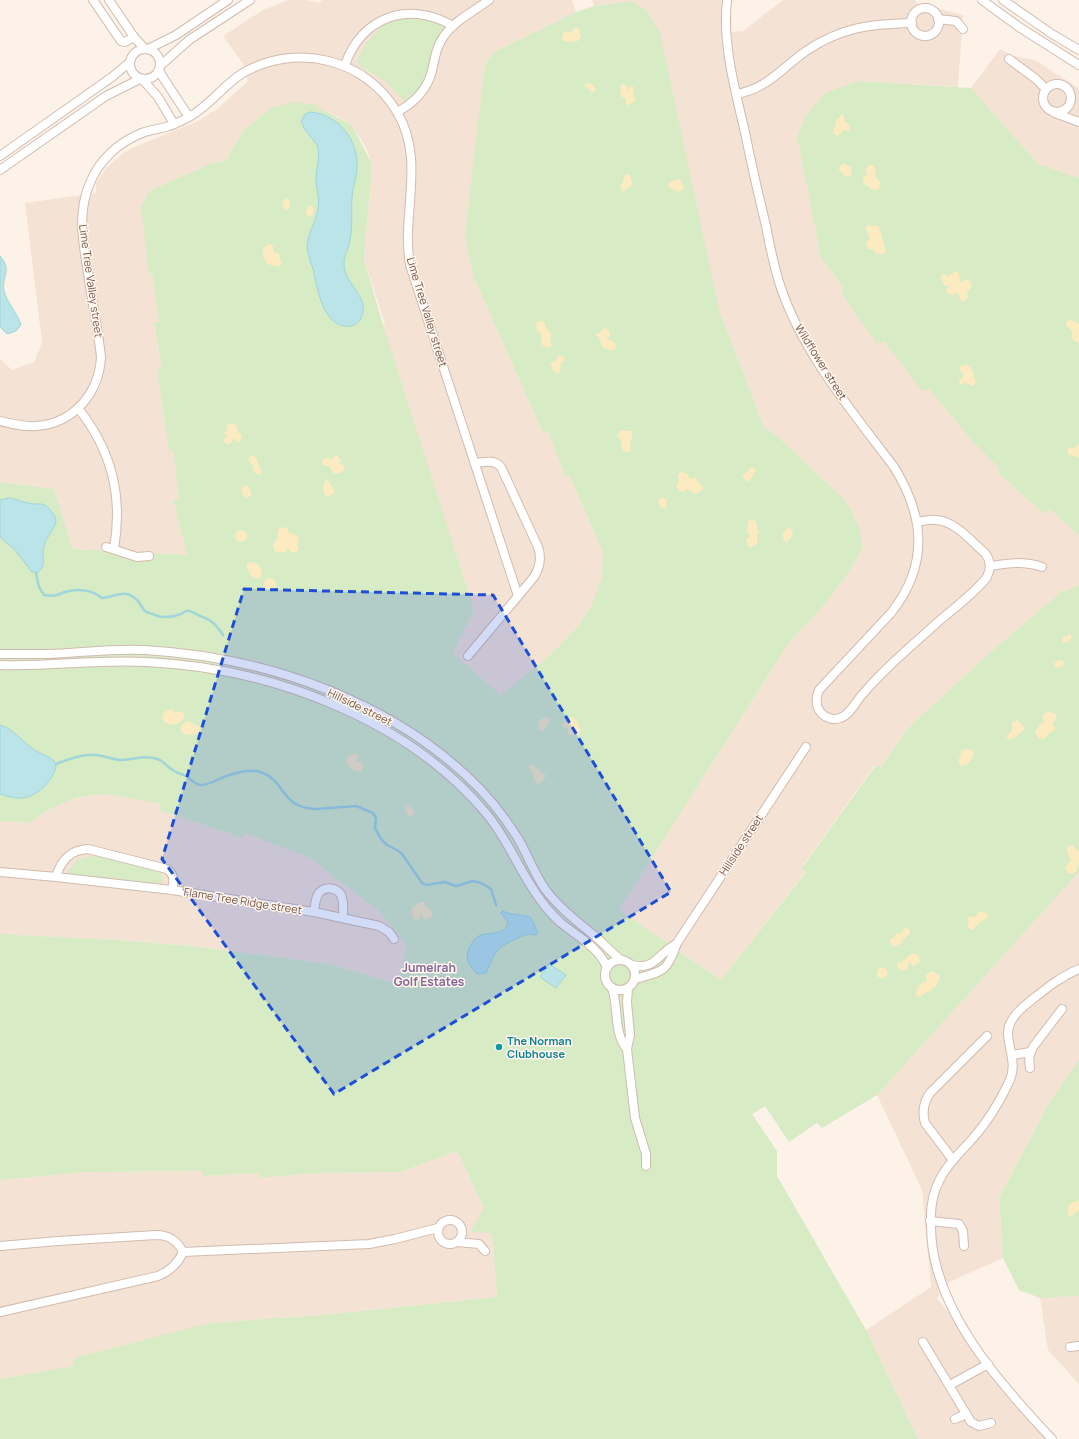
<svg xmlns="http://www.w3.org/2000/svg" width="1079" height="1439" viewBox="0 0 1079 1439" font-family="Manrope,sans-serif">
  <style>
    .residential { fill: #f4e3d5 }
    .green { fill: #d7ebc4 }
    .sand { fill: #fceac1 }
    .water { fill: #bae4e7; stroke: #a0d5d9 }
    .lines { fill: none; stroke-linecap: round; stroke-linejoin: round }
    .stream { stroke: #a0d5d9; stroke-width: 2.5 }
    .minor-casing { stroke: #d1bbae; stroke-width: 10 }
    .minor { stroke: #fff; stroke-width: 8 }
    .marked { fill: #1d4ed8; fill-opacity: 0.2; stroke: #1d4ed8; stroke-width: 3; stroke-dasharray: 8 5; stroke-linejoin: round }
    .culture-dot { fill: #0f9aa8; stroke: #fff6ed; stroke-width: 1.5 }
    .labels { text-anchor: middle; stroke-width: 3; stroke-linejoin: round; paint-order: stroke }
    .street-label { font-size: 11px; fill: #77564a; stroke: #fff6ed }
    .culture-label { font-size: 11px; font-weight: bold; fill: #0d838f; stroke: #fff6ed; text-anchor: start }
    .neighbourhood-label { font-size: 12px; font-weight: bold; fill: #84669a; stroke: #fff6ed }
  </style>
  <rect width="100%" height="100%" fill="#fdf2e7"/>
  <g class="residential">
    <polygon points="288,0 306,0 319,3 322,0 572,0 576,12 493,53 474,278 543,433 548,431 565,475 569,474 603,553 602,576 592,604 579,625 557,648 541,663 500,696 453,653 474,610 403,391 383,325 385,324 364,259 372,164 366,148 352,125 339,117 325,111 318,110 243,131 226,161 212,163 149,191 149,273 152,272 159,322 154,324 162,369 157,370 169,450 173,449 179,499 173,500 187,555 73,549 54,489 0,482 0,359 12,370 34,362 42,343 25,203 96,193 96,183 106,168 122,154 134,147 196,122 217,109 248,81 243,64 223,36 263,10"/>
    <polygon points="592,0 721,0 726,32 743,31 783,0 916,0 916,3 963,15 958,87 858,81 797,137 821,258 844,288 841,290 884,341 922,390 929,389 973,442 1001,469 997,472 1044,514 1050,509 1079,536 1079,584 1077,586 1060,593 993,650 910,726 881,767 875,765 801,868 806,871 721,980 619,910 788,644 824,605 847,575 863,547 846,501 777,436 764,427 719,310 633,1 594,6"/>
    <polygon points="1000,49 1013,56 1035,60 1079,88 1079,178 1038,164 971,88"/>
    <polygon points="107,794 161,804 160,810 241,838 243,833 310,858 381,913 407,946 399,984 330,964 192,946 117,940 0,934 0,821 28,823 51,809 78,797"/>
    <polygon points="1079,872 1079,1060 1048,1105 999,1198 1003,1258 949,1282 937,1298 1047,1439 918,1439 866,1330 931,1287 922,1190 877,1095"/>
    <polygon points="457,1151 484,1208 492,1233 497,1297 322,1315 210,1323 74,1366 0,1379 0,1180 88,1172 203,1171 203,1176 259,1173 260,1178 318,1173 400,1172"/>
    <polygon points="1079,1296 1079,1384 1048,1350 1040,1298"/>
  </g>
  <g class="green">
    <polygon points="633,1 648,12 660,33 719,310 764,427 777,436 846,501 858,525 863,547 847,575 824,605 788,644 619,910 721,980 806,872 801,869 876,765 881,767 910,726 993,650 1060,593 1077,586 1079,584 1079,872 877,1095 822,1128 817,1123 789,1142 765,1106 752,1114 777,1151 777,1176 866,1330 918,1439 0,1439 0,1379 73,1366 74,1358 210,1323 322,1315 497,1297 492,1233 470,1232 484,1208 457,1151 400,1172 318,1173 259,1178 259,1173 203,1176 203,1171 88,1172 0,1180 0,934 117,940 192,946 330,964 398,984 407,946 381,913 310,858 244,833 242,838 159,810 160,804 107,794 78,797 51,809 28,823 0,821 0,482 54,489 73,549 187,555 173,500 179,499 173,450 169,451 157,370 162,369 154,323 159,322 152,273 149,273 141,207 149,191 212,163 226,161 243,131 271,108 294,102 312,104 352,125 372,164 364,259 383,325 474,610 453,653 500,695 541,663 557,648 579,625 592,604 602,576 603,553 569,474 565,476 548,431 543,433 474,278 465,237 477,130 485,65 493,53 576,12 594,6"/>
    <polygon points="420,13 452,27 441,43 426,85 406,103 385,81 361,67 357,61 365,44 382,26 397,17"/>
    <polygon points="858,81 971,88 1038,164 1079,178 1079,536 1050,509 1044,514 997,472 1000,469 973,442 929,389 922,391 884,341 877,344 840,290 844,288 821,258 797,137 805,117 825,93"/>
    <polygon points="90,856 107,856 159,870 163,879 161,886 65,876 76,861"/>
    <polygon points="1079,1060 1079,1296 1040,1298 1019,1290 1003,1258 999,1198 1048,1105"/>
  </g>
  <g class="sand">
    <path d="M575,28H578C580,30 579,34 581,37L578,41L566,42L563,41L562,38L564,32L567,31L571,33Z"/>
    <path d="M587,83C591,83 595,85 596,89L592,93L590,90L585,87V84Z"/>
    <polygon points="626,84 628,91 631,86 634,87 633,95 636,100 628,106 625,102 626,99 622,97 620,91 621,85"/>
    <polygon points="841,115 844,115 845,122 849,124 850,129 848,131 843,130 841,134 837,136 834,134 833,129 836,125 836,120"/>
    <polygon points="842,164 845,164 851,167 852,173 850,176 845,176 839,170 839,167"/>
    <polygon points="868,165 873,165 876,169 875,176 881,183 880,187 878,190 873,190 863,183 863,179 864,176 868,175 865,171"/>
    <polygon points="627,174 630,176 633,185 623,192 620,186 623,182 624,176"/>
    <path d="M679,179C683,182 684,186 683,190L678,192L669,187L668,184L671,181Z"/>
    <path d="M288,198L290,200V207L286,210L283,208C282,204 283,199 288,198Z"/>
    <path d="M311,205L314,208C314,212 313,216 309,217L306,213L308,206Z"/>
    <polygon points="868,225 872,226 875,225 879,227 886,251 883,254 877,254 873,249 868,249 866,243 870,238 865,228"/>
    <path d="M268,244H271L273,246V252L280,254V259L282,262L279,267L267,264C262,257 260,249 268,244Z"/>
    <path d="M955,271C961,273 959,278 960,283L966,279C970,280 973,284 971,288L967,292L968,298L965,301H961L958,293L951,295L947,294L946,289L950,287L944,285L941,279L942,274L947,275L948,277Z"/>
    <polygon points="1069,320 1075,321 1079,324 1079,344 1072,339 1072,331 1066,326 1066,322"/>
    <polygon points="538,321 542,321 545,323 545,327 551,334 550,340 552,345 549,348 543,346 541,341 541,334 536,331 537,327 535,324"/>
    <path d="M604,328C608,329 610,331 610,335L607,339L613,341L616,344V348L612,351L603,348L600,340L596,335L597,333H600Z"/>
    <polygon points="559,355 564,357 565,360 561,363 560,371 558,374 553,370 550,364 556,360"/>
    <polygon points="966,364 972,369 976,383 973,386 966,383 961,384 958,381 964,376 960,370 959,367"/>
    <polygon points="228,423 236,425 238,431 242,436 240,443 237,442 234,438 230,444 226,444 223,440 227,437 224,433 228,429 227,425"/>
    <polygon points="620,430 631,431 633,435 630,444 631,450 630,452 624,452 621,448 622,441 617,436"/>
    <polygon points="1079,444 1079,458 1068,454 1067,451 1068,448 1074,448 1077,445"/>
    <polygon points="337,455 341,461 339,464 344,465 345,468 342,472 336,474 333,473 330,467 323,465 322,461 325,457 330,458 331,460 335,456"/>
    <polygon points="250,456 254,456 257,459 258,464 262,470 260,475 255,473 253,470 253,466 248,460"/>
    <polygon points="750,467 755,468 756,471 749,481 746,481 743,477 743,474 749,471"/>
    <polygon points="681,472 688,474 689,479 696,477 698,483 703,487 703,490 696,494 691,492 688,489 683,492 679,491 676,486 679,481 678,475"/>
    <path d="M326,480L328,481L335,490L333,494L328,497L326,496C323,492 322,484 326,480Z"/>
    <path d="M245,485L248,486L251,492V495L248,498C241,496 239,489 245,485Z"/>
    <polygon points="662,497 667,500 666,508 665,509 660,507 658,500"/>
    <polygon points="751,520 756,521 757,528 759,532 757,535 757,544 749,548 746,540 751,535 746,531 748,528 748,522"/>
    <path d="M281,527L287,528L289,533L298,536L299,539L297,545L299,548L297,553L291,552L288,549H286V552C282,553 277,553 274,550L273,545L278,538V531Z"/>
    <polygon points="787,528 792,529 793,535 787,543 785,542 782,535"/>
    <circle cx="241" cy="536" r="6"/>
    <polygon points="250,562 257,564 262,570 261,576 258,579 252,577 247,569 247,564"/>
    <circle cx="270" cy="584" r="6"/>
    <polygon points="1070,634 1072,637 1068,642 1063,643 1062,641 1063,637"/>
    <polygon points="1059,660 1063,660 1064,664 1062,667 1056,668 1053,664"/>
    <path d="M170,709H172L174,713L179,711L184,713L185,716C180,726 169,728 162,719L164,712Z"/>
    <polygon points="1050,712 1056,714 1056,719 1052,724 1055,727 1055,730 1048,734 1044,739 1039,739 1035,733 1040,724 1044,722 1042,717 1044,713"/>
    <polygon points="544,717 550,719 544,731 541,731 539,728 539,721"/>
    <path d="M571,717C577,718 579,726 581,732L578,735H568V729L564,728L562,725L563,723L567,722Z"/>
    <polygon points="1017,720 1023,725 1024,730 1013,739 1008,739 1006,736 1012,731 1012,723"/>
    <path d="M187,721L191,722L194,725L199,726L200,728C199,737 189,735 182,733C179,728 182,724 187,721Z"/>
    <path d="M968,749L972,750L974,752C972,760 970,765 961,766L958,762L962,750Z"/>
    <polygon points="354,754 359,756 356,761 361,762 364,766 361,772 354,771 346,763 348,756"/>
    <polygon points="531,764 533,764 538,770 545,774 546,776 541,783 538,784 534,780 534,775 529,768"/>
    <path d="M408,805H411L412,810L415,812L412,817C408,817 405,812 405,808Z"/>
    <path d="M1072,845L1079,852V862L1076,872L1071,874L1067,873L1065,868L1071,859C1068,854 1065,851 1068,846Z"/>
    <polygon points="420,902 424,902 426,907 433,912 432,917 426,920 421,915 419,920 415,920 412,916 412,908"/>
    <polygon points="980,911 986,913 989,917 980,922 973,930 969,929 967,926 969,922 968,917 971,916 975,917"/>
    <polygon points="905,927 910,929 910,933 900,944 894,947 890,943 891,938 894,938 897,933 901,933"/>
    <polygon points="912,953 919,956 920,962 912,966 911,963 909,962 907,969 901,971 897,967 897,963 903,961"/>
    <circle cx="882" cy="973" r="5.5"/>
    <path d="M931,971L939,975L940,978C938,981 937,984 935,987C934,988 920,997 918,997L916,995C916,986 920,984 927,981L926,975Z"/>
    <path d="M1079,1200V1210L1072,1216H1069C1064,1207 1071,1202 1079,1200Z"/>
  </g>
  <g class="water">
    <path d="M310,112C338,114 359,140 357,168C357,178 352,188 352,198C351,212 353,226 350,240C349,248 344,255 344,263C343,284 372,298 361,318C359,323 354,326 349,326C325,329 317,290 314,273C312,264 308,256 307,247C307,236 316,221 318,209C320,199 316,189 316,179C316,169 320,159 318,149C317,142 311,138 307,132C304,129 303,125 301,122L305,114Z"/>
    <path d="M0,256C13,271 1,276 4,291C7,303 17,312 21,325L16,331L7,334L0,327Z"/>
    <path d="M8,498C15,498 21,502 28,503C40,506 43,500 52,512C54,515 56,517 56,521C55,529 46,537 44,546C41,556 48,567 36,573L31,571L15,550L0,537V500Z"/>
    <path d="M0,725C15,729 24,745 38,752C45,756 51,756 56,764C55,781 35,799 19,798C12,798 6,796 0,794Z"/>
    <path d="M502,911L511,914L526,916L531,918L538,933L536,935C528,933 525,935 518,938C495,948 496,951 486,973L477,974C474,970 469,965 468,961C465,953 472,940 479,936C489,931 505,937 508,922L501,913Z"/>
    <polygon points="549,964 566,975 556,988 540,977"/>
  </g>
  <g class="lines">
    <g class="stream">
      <path d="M36,573L39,587L44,595C53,597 57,595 65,592C78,588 92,590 102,598C117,597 124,587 138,601C141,604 142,609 145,611C149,614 153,613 157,616C165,618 173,617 181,614C185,612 186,610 190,611C207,620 211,617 223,635"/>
      <path d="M56,764C66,760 85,753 96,755C104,756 112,759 120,760C133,760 147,754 160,760C165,763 169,768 174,771C178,773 182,774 186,776C191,779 195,785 201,785C207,785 213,782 219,779C231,774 250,767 263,773C286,782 281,808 316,809L356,806L373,813L376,818L375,828L381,839L387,845L397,850L402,854L422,883L426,885L445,882L456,886L473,881L481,883L491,889L496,905"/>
    </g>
    <defs>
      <g id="minor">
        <polyline points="93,0 121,41 125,42 134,37"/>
        <polyline points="109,0 134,37 145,49"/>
        <path d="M727,0C722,46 736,92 746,137C752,167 759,197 766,226C770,247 774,268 781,288C804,355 852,411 894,467C925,517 929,565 891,613L819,690C816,697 815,703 819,710C823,717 833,721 840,718C850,715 855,703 861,696C884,669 911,646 938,622C954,608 975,593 987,577C991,568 991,561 985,553C971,541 955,521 936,520C930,519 923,521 917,522"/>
        <polyline points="982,0 1019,27 1079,65"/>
        <polyline points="1003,0 1052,34 1079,50"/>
        <circle cx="925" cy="22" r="14"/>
        <polyline points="938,19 956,21 963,29"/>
        <circle cx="145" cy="64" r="15"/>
        <polyline points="148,49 176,35 228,0"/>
        <polyline points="1009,59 1036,79 1046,89"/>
        <path d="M345,65C361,17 409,0 453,26"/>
        <polyline points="160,66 189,40 250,0"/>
        <polyline points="159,70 162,76 189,117"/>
        <polyline points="142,79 158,97 174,124"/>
        <circle cx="1057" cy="98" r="14"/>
        <path d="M736,94C767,89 782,68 806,51C842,27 870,24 912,23"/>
        <path d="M397,112C414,103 427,90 432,71C435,58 436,47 444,36C454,21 474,11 489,0"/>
        <polyline points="1055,113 1079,122"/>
        <polyline points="0,156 112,77 130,62"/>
        <polyline points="0,170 106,96 140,79"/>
        <path d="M78,408C112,451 123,496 114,549"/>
        <path d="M0,421C12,424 24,427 37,426C74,423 99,393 101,357C98,329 92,301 88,273C83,243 77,212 90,183C99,160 119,142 142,133C150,130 158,129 166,127C174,125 181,121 189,117C210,106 223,85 243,73C297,42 366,59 397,112C426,160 401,214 410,265L518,596"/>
        <polyline points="106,547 137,557 149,556"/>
        <path d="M990,566C1009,563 1024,561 1042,567"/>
        <path d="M0,654C16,654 32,654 48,654C80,653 113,648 145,650C266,657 395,701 481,790C495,805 508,822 519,840C528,856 534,873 545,889C559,908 578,922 596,937C605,945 612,953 621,960"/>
        <path d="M468,656L534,577C540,567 542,558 538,547L501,467C494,459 485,462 475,463"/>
        <path d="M0,665C49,667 97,659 146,662C266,667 405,717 485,812C506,836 517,866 535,892C542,903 551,914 561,923C577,936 600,948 607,968"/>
        <polyline points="0,872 56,877 172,890 314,912 379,926 389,932 394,939"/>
        <path d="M56,877C61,860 70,850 88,849L167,869C175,875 174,881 172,890"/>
        <path d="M314,912C315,906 315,898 319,893C326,885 340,888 342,898C344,904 343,911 343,917"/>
        <circle cx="620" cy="975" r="15"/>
        <path d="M632,965C656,971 659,952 676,944"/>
        <path d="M635,979C664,971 667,972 677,943L806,747"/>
        <path d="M612,988C619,1007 613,1033 627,1049"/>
        <polyline points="628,988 627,1002 630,1035 627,1049 635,1118 646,1154 646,1166"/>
        <polyline points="1012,1055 1030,1052"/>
        <polyline points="1030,1068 1029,1057 1033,1047 1062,1009"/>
        <path d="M953,1160L925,1123C922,1112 923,1103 930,1093L987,1036"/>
        <circle cx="450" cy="1232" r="12"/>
        <polyline points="930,1221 959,1224 963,1231 964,1246"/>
        <polyline points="457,1242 479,1244 485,1251"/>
        <path d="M0,1246L58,1241L156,1235C169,1235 177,1240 183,1252"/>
        <polyline points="183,1252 369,1244 395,1239 438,1228"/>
        <path d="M0,1312L158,1276C170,1271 178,1264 183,1252"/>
        <polyline points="923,1342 971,1422 979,1426 991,1423"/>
        <polyline points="1070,1347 1079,1346"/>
        <polyline points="950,1385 988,1364"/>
        <polyline points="955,1419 966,1414"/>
        <path d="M1052,1439C999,1383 931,1307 931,1226C930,1210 932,1194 940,1179C948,1163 962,1151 974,1137C988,1121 999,1103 1008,1084C1018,1065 1009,1052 1008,1034C1008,1028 1010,1022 1014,1017C1019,1009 1027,1004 1034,998C1048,987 1062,976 1079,969"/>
      </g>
    </defs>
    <use href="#minor" class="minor-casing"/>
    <use href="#minor" class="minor"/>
  </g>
  <path class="marked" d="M244,589L493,595L671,892L334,1094L162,859Z"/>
  <circle class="culture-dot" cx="499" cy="1047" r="4"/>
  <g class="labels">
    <g class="street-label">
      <text transform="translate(91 281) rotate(82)" y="4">Lime Tree Valley street</text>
      <text transform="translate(427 312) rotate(73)" y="4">Lime Tree Valley street</text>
      <text transform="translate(821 362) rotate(58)" y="4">Wildflower street</text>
      <text transform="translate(360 707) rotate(26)" y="4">Hillside street</text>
      <text transform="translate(741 845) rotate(-57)" y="4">Hillside street</text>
      <text transform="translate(243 901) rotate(9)" y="4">Flame Tree Ridge street</text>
    </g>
    <g class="culture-label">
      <text x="507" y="1045">The Norman<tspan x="507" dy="13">Clubhouse</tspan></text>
    </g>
    <g class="neighbourhood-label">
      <text x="429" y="972">Jumeirah<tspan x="429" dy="14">Golf Estates</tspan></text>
    </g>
  </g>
</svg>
